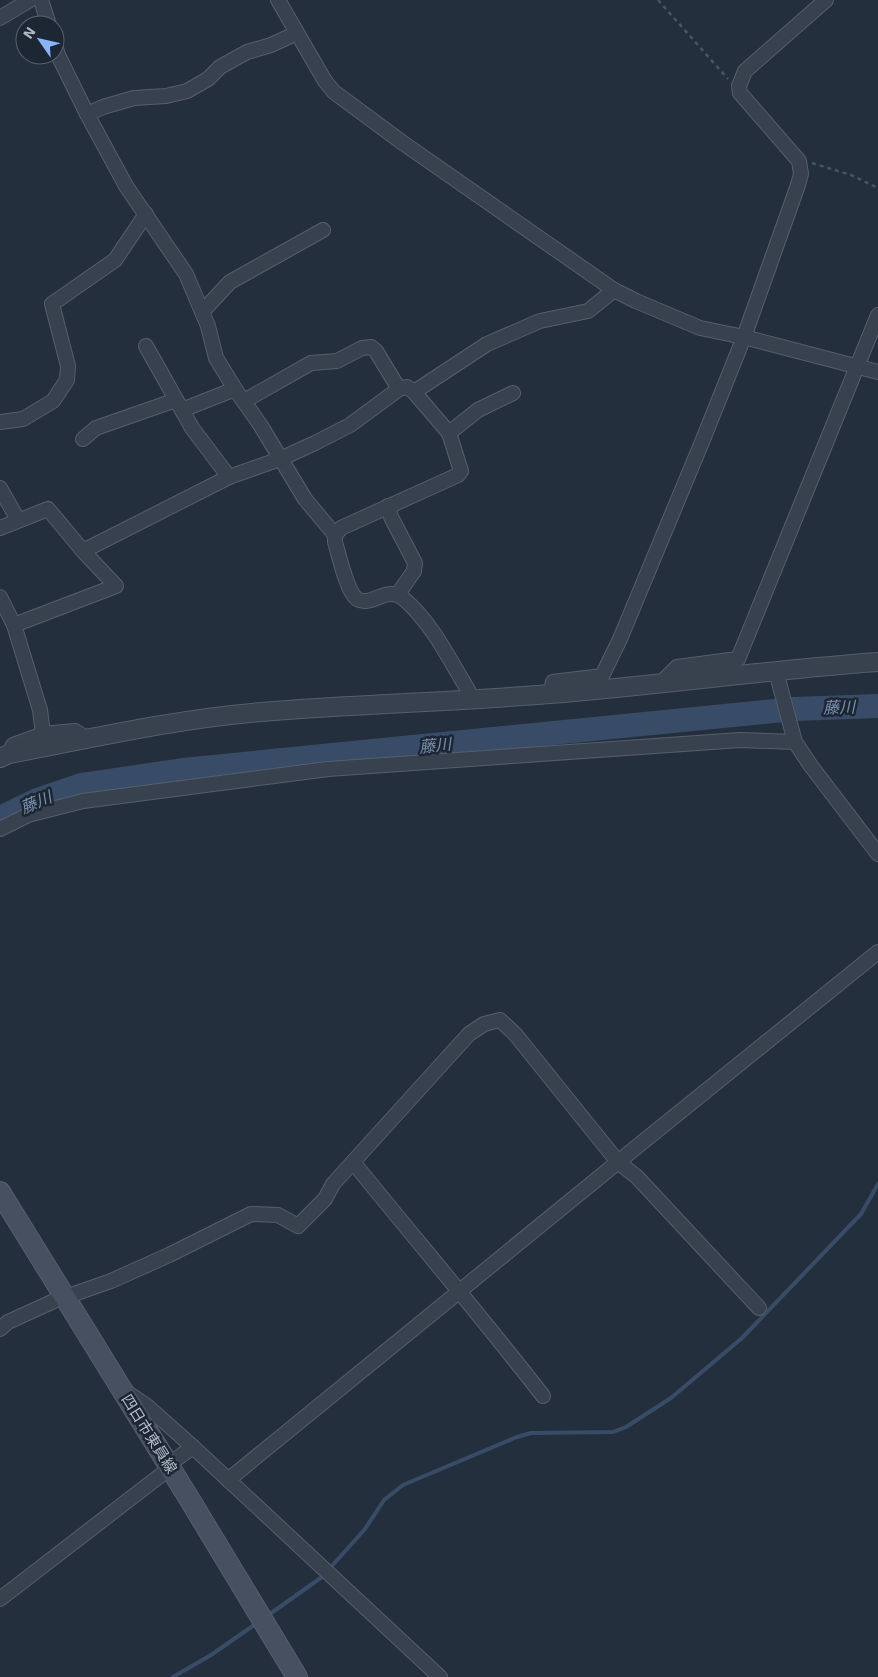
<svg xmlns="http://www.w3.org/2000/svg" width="878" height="1677" viewBox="0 0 878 1677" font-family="'Exo 2','Noto Sans JP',sans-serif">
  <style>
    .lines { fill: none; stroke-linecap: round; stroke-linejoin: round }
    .stream { stroke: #394c67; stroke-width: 4 }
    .river { stroke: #394c67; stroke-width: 24 }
    .minor-casing { stroke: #565f6c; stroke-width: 16 }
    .tertiary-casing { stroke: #565f6c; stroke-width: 20 }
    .secondary-casing { stroke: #565f6c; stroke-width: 22 }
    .path { stroke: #44595c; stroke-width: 2.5; stroke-dasharray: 4 4; stroke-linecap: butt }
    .minor { stroke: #38414e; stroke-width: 14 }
    .tertiary { stroke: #38414e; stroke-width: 18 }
    .secondary { stroke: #465061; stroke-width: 20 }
    .labels { text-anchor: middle; stroke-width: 5; stroke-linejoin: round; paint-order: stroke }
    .street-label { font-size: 15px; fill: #b4bcc9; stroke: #1d2633 }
    .water-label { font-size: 16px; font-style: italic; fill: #7c92b1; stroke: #1d2633 }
  </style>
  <rect width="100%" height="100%" fill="#242f3e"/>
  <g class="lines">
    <g class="stream">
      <polyline points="267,1616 322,1577 365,1529 384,1500 403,1485 517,1437 531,1433 613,1432 626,1427 671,1398 742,1338 861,1214 878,1184"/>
      <polyline points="173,1677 211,1655 257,1623"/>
    </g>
    <polyline class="river" points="0,818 37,800 81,785 183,770 794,709 878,706"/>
    <defs>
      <g id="minor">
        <polyline points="41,0 49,25"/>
        <polyline points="278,0 325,81 334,92 403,143 614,290 636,301 700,328 744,337 878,372"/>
        <polyline points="0,18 30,0"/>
        <path d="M55,45L58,55L87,114L126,186L186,274L208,326L216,358L235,389L261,426L305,499L335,535V542C339,555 347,592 357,599C372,608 387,584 404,599C432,623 449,659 468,690L471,699"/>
        <polyline points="87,114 103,107 134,98 166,96 187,91 208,79 220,67 247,52 271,45 297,33"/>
        <polyline points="202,312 230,282 323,230"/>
        <polyline points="146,346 192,428 229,477"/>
        <polyline points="244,401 311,363 337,361 362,348 371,347 376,351 399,389"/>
        <polyline points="182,410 235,389"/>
        <polyline points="0,422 23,419 53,401 67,380 68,366 52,304 115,260 146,214"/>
        <polyline points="449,433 478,410 513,393"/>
        <polyline points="83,439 96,428 176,400"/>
        <polyline points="0,488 18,520"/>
        <polyline points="388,506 391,517 415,563 414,571 398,594"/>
        <polyline points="0,528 48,509 83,551 229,477 280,459 315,443 350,425 399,389 407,387 414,392 487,344 540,321 588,311 614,290"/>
        <polyline points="335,535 341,528 458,475 461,471 449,433 414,392"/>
        <polyline points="0,597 14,625 40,710 43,734 13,745 9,754"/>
        <polyline points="14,625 116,586 83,551"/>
        <polyline points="779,670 778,679 795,742 811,766 878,854"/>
        <polyline points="661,683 677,667 738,659 878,315"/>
        <polyline points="550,694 553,682 602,676 620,639 702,442 744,337 798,185 801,174 799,161 740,93 739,86 745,71 826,0"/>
        <polyline points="43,734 75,731 88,739"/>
        <polyline points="0,829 28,815 83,801 328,769 740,740 795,742"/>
        <path d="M353,1162C416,1240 482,1317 543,1396"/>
        <polyline points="0,1329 8,1322 54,1301 111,1281 169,1255 251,1214 278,1215 298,1226 325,1199 333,1184 469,1034 484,1024 500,1020 515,1034 618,1162 637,1177 759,1308"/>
        <polyline points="128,1393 147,1406 193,1447 440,1677"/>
        <polyline points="168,1465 193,1447"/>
        <polyline points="228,1480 618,1162 878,952"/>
        <polyline points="0,1599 170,1468"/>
      </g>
      <path id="tertiary" d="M0,758L9,754C93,738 176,719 261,712C357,704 454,702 550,694C660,685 768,670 878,662"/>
      <polyline id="secondary" points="0,1192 190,1500 297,1677"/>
    </defs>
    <use href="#minor" class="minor-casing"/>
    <use href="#tertiary" class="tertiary-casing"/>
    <use href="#secondary" class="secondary-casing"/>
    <g class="path">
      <polyline points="658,0 728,79"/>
      <polyline points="812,163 851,175 878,188"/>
    </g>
    <use href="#minor" class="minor"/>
    <use href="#tertiary" class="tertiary"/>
    <use href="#secondary" class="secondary"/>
  </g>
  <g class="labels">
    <g class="street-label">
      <text transform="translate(149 1434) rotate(58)" y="5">四日市東員線</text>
    </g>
    <g class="water-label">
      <text transform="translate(839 707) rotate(-2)" y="6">藤川</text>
      <text transform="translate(435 745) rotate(-6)" y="6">藤川</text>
      <text transform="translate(36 802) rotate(-23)" y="6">藤川</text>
    </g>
  </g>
  <g transform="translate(40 40) rotate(304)"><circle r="24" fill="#1d2633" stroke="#59626f"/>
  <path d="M0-4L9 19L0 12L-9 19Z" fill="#8ab4f8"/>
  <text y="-8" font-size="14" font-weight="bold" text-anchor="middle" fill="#b4bcc9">N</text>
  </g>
</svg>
